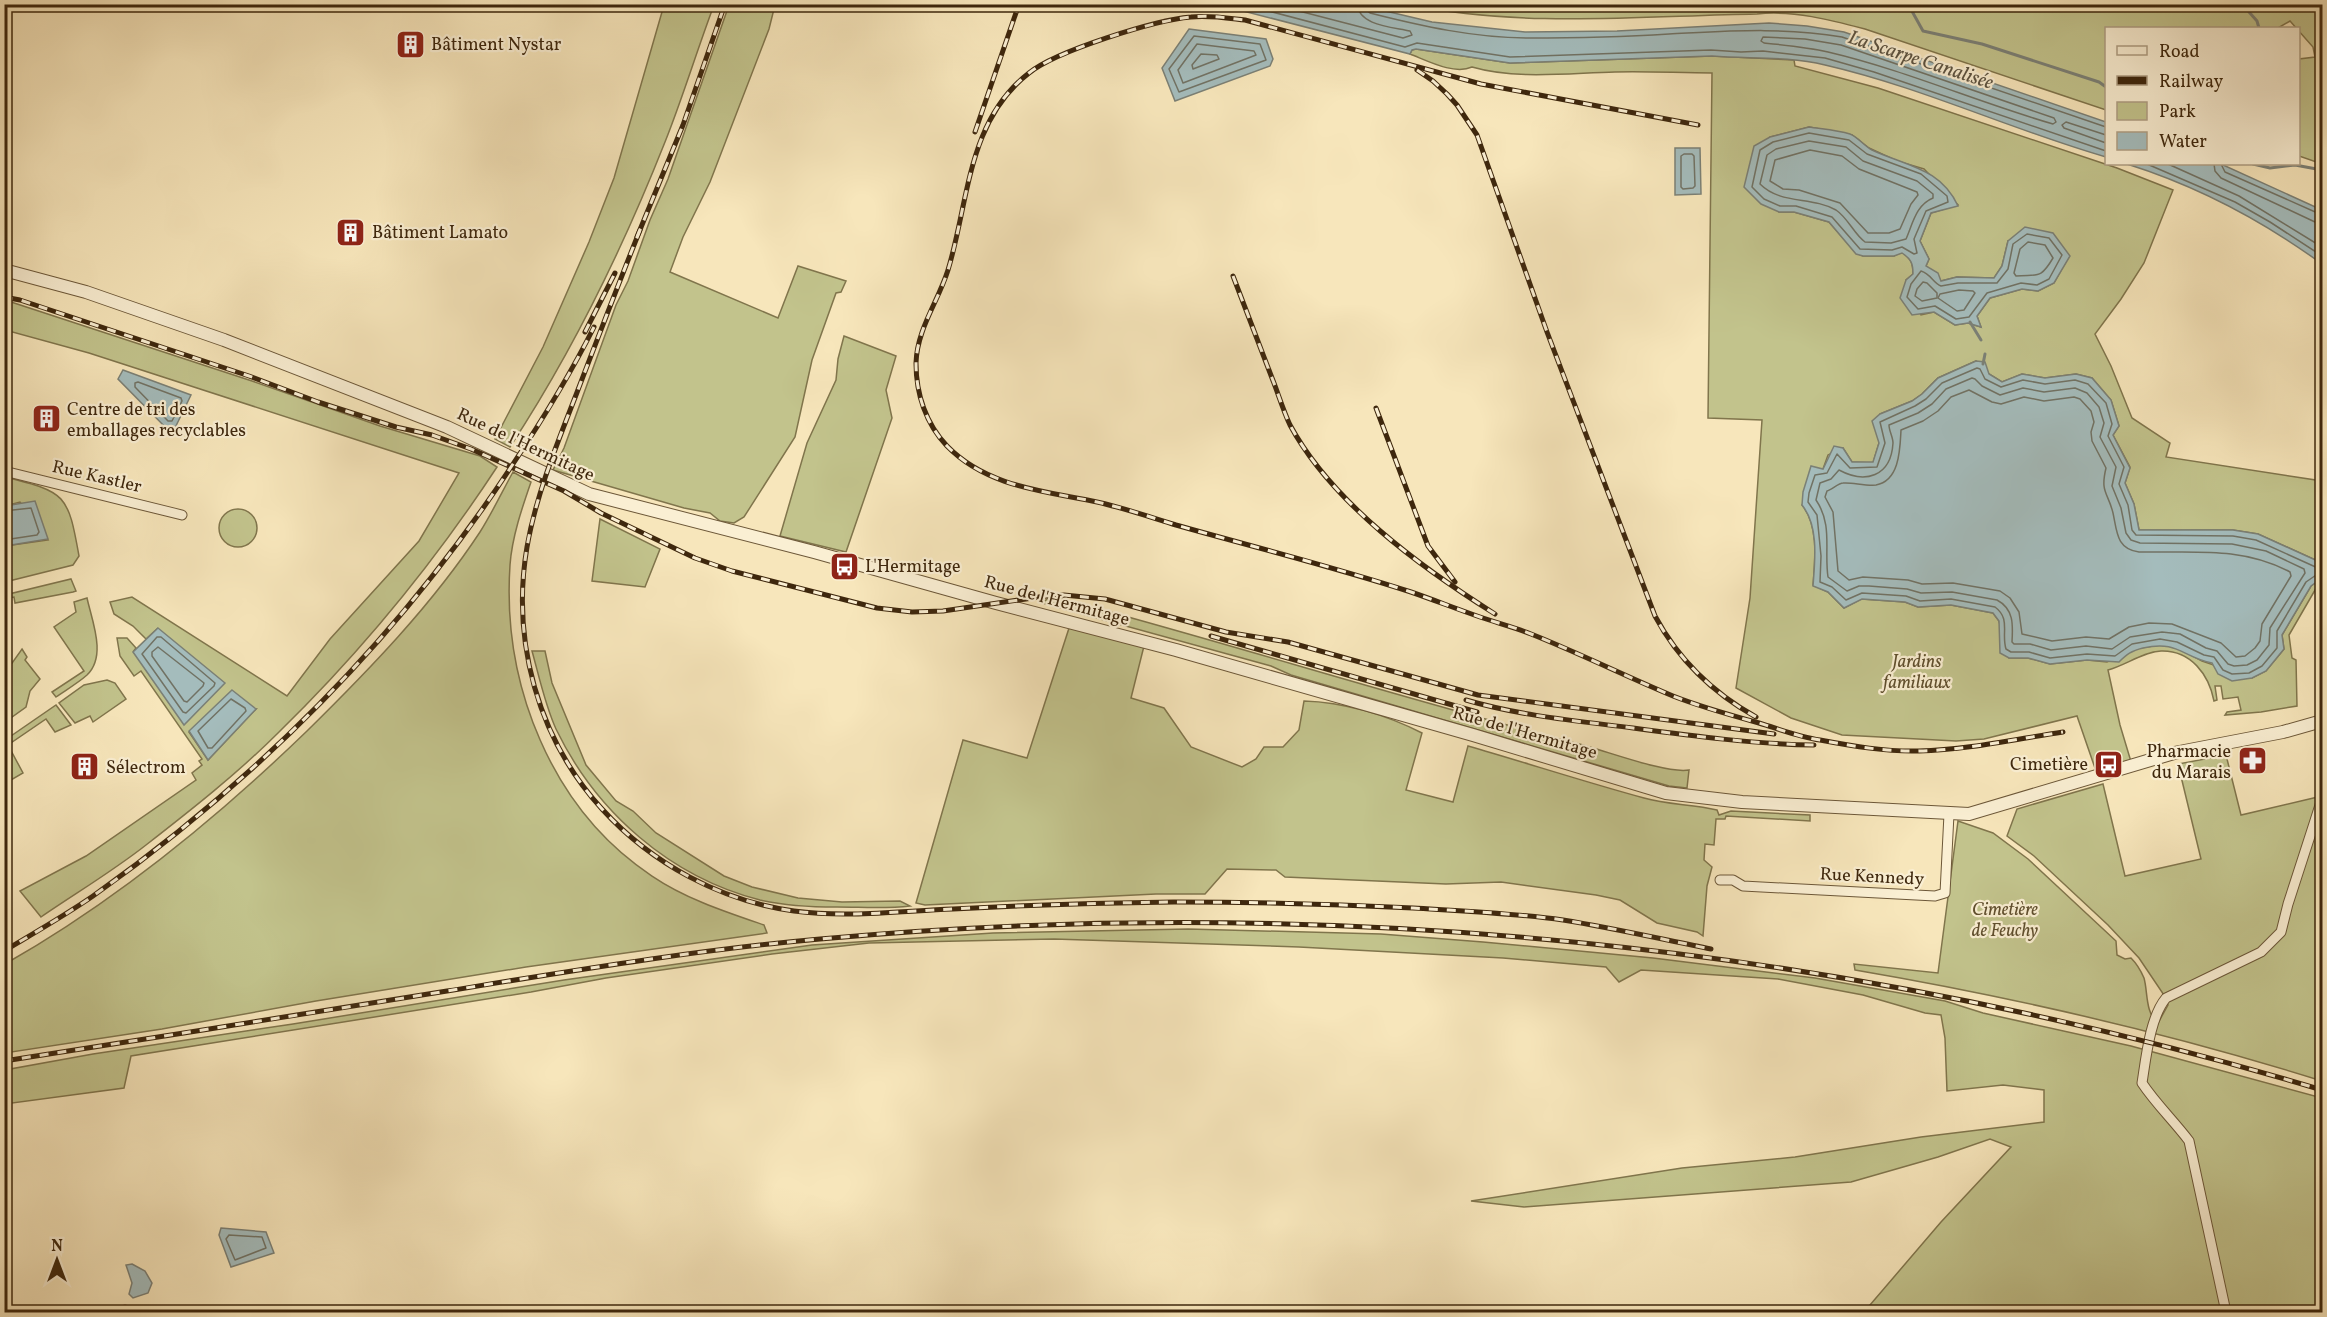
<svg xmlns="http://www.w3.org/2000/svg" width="2327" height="1317" viewBox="0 0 2327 1317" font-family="Vollkorn,serif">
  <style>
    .green { fill: #c2c38c; stroke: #80754c; stroke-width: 1.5; fill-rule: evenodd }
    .water { fill: #a4bcbc; stroke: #7b8076; stroke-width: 1.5 }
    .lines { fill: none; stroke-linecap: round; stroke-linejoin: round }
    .shore { stroke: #717264; stroke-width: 1.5 }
    .stream { stroke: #7b8076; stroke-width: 3 }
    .minor-casing { stroke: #6c5738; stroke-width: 11 }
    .tertiary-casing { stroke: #6c5738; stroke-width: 14 }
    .minor { stroke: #faefd3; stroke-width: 9 }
    .tertiary { stroke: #faefd3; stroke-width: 12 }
    .rail-casing { stroke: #3e270d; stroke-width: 5 }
    .rail { stroke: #faefd3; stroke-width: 3; stroke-dasharray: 9; stroke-linecap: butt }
    .labels { text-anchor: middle; stroke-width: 4.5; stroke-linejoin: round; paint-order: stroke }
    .poi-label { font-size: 18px; fill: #3e270d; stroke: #faefd3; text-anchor: start }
    .street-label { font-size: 18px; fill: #3e270d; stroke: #faefd3 }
    .park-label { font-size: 18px; font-style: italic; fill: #5f4e2d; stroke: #faefd3 }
    .water-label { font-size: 20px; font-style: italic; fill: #5d5442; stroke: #faefd3 }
  </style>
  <rect width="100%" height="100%" fill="#f7e6bb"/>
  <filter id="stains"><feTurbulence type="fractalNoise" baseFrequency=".00333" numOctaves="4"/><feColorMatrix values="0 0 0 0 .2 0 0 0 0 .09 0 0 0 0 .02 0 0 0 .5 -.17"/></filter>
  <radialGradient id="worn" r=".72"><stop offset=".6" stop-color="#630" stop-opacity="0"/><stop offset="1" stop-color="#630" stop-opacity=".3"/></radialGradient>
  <g class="green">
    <path d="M664,5H714C697,50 683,97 665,142C623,248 573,351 510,447L495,439L543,347L589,242L614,178Z"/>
    <polygon points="729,5 775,5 769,29 710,182 683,237 670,272 778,318 798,266 846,281 841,292 836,293 812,360 795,437 744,517 734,523 720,521 710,513 684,508 553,470 564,448 616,305 628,281 650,220 668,179"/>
    <path d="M1411,5H2322V164L2299,156V59L2315,57L2313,47L2290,21L2278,28H2106V110L1865,29C1831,20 1793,10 1757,14C1641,16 1525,28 1411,5Z"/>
    <path d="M1416,49L1510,63L1712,56L1794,60L1795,66L1878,88L2117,168L2173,190L2144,263L2121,299L2095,334L2111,366L2132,418L2170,443L2166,457L2322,481V563L2258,534L2233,530H2139L2134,504L2125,483L2130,467L2113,435L2119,426L2111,400L2092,378L2076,374L2045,378L2022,374L2002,382L1989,374L1976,361L1938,378L1922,394L1912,401L1880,414L1879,443L1873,463L1852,462L1843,448L1828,455L1823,469L1802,505C1819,526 1815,560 1813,585L1828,592L1844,608L1861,599L1905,602L1918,607L1951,605L1993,613L1999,621L2009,658H2028L2050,664L2087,660L2107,662L2134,649L2160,645L2176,647L2202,661L2252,678L2266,671L2284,649L2282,635L2311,586L2322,578L2289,635L2292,658L2296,660L2297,706L2261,712L2225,715L2227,712L2241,710L2238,697L2223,699L2221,686H2215L2217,700L2214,701C2209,675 2191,650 2161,651C2143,652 2126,665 2108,670L2120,725L2132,765L2096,771L2077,716L1984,739L1956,741L1842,735L1791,718L1736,688L1750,598L1762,420L1708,418L1712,73C1679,73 1647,71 1615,72C1569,73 1517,80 1472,67C1454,75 1428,61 1410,54L1412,50ZM1809,127L1852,135L1869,148L1897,161L1924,169L1958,205L1931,213L1920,241L1929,259L1926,266L1941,281L1957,277L1994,278L2002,266L2008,241L2069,256L2054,283L2038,291L2022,289L1990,298L1977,316L1981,327L1968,323L1955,325L1934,312L1921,315L1906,280L1913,274C1913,263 1911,259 1902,252L1894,256H1863L1856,253L1829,222L1794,212H1779L1770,137Z"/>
    <path d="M5,300L252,381L380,426L480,456L497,467C434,563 360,653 278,733C238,773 191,810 146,845C113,871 76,893 41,917L20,891L86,856L196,780L192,773L202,765L199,761L202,759L141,671L134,676L120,656L117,638H127L136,648L133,652L158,628L146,639L133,626L114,614L110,602L132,597L287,696L330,639L419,541L459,473L89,353L5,330ZM256,709L208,760L189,732L205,717Z"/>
    <polygon points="844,336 896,356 886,390 892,418 846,552 780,536 807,443 836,380 838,359"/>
    <path d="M513,472L531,482C522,508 512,537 510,565C502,684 551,809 652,876C686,899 726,912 764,925L767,933L526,967L316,1001L162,1029L5,1053V964C116,901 215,820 307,731C369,670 432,605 480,532C492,513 502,492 513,472Z"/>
    <path d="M5,477C66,492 68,494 79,556L73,565L5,582V546L48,540L20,502L5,506Z"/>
    <circle cx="238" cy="528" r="19"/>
    <polygon points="600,519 660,549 645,587 592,581"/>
    <polygon points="71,579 76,591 73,592 15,603 14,597 8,598 5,595"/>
    <path d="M1051,596C1226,642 1399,698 1575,743C1602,749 1665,774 1689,770L1687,788L1669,786L1291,675L1271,666L1042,603Z"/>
    <path d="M87,598C92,621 107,656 87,675C78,683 66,690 56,697L52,692L84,671L54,627L76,612L74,602Z"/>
    <path d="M1071,622L1145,642L1131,698L1164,708L1191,747L1242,767L1256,759L1264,747H1283L1299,730L1304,701C1343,702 1387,715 1422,733L1406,790L1453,802L1468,746C1527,763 1585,782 1644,798C1668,805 1693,804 1717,810L1719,815L1731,811L1810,815V821L1726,816L1725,819H1716L1714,845L1705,844L1704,860L1712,867L1707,886L1703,936L1697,932L1657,923L1620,900L1596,895L1501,882L1446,884L1285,877L1276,870L1227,869L1205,894H1156L925,905L916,903L963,740L1027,758Z"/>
    <polygon points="22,649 27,657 25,660 40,679 30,691 26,707 5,722 5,673"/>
    <path d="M532,651H545L552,683L586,765L616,801L633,811L656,833L724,876L752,887L798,898L842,902L900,901L910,906C885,909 862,907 837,907C811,907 786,906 760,900C670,877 596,812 556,729C545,705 539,676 532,651Z"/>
    <polygon points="107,680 115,683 126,699 93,722 90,716 75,723 59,703 84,685"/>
    <polygon points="56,705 71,725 55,732 46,719 8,745 23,773 11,780 5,779 5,744 11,736"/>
    <path d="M2226,755L2241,815L2322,796V1081C2169,1033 2013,997 1855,970L1854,964L1938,973L1958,821L1993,833L2028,859L2116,941L2117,955L2125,959L2131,958C2136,963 2141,971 2144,978C2148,992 2145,1013 2158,1023L2168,1005L2166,998L2139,958L2108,925L2034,856L2007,836L2017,809L2103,784L2125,876L2201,859L2178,764Z"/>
    <polygon points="1188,929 1381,934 1483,942 1653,958 1815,978 1945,1001 1983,1013 2131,1046 2322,1098 2322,1312 1864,1312 1941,1222 2011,1147 1990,1139 1938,1157 1851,1182 1524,1207 1471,1201 1682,1168 1795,1157 1921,1137 2044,1122 2044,1090 2003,1085 1947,1091 1945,1038 1941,1015 1925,1013 1863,995 1778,979 1641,970 1619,982 1606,967 1503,958 1299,947 1054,939 869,943 772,954 606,978 531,992 131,1056 124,1088 5,1104 5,1070 93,1054 293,1024 564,980 812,945 993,933"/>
  </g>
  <g class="water">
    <path d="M1220,5H1360L1432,22L1525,32L1617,31L1769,23L1807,26L1844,32L2106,122V157C2012,130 1921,87 1825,65C1787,56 1750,59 1712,56L1510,63L1416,49L1412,50L1410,54Z"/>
    <polygon points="1189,29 1266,39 1273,59 1270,66 1175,101 1162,68"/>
    <path d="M1809,127C1822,129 1837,130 1850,134C1858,137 1864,146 1872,150C1906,166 1941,168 1958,206L1931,213L1920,241L1929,259L1926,266L1938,273L1941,281L1957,277L1994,278L2002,266L2008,241L2025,227L2053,233L2070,256L2054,283L2038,291L2022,289L1990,298L1977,316L1981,327L1968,323L1955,325L1934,312L1912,315L1900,298L1906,280L1913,274C1913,263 1911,259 1902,253L1894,256H1863L1856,254L1829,222L1794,212H1779L1761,204L1744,187L1754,146L1770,137Z"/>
    <polygon points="1675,148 1700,148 1701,194 1675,195"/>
    <path d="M2127,164H2221L2322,210V264C2263,221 2197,186 2127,164Z"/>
    <path d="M1976,361L1985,362L1989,374L2002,382L2022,374L2045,378L2076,374L2092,378L2111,400L2119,426L2113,435L2130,468L2125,483L2134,504L2139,530H2233L2258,534L2322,563V578L2311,586L2282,635L2284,649L2266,671L2252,678L2232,681L2218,674L2212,663C2182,657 2178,640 2143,648C2131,651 2127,654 2119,662L2087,660L2050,664L2028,658H2009L2000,653L1999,621L1993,613L1951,605L1918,607L1905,602L1862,599L1844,608L1828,592L1813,586C1815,560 1819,526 1802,505L1803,492L1811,466L1823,469L1834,446L1843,448L1852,462H1873L1879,443L1872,421L1880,414L1912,401L1922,394L1938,378Z"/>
    <polygon points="123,370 191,395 172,434 118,379"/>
    <polygon points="35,501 48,539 5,546 5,506"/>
    <polygon points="158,628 225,683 184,725 133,652"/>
    <polygon points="232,690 256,709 208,760 189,731"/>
    <polygon points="221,1228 266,1232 274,1253 231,1267 219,1235"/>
    <polygon points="132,1264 145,1271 152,1283 148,1293 133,1298 129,1294 132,1283 126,1265"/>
  </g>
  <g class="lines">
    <g class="shore">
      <polyline points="1242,4 1405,47 1417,43 1510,57 1711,50 1741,52 1763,51 1825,58 1874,72 2106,151"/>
      <path d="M1272,4L1403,38L1412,35L1410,31C1393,27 1359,26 1357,4"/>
      <path d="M1365,4L1366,10L1370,13C1421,26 1475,38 1528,38C1575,38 1622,37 1669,34C1731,31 1781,27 1842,37L2106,127"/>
      <polygon points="1194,36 1260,44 1266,60 1179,92 1169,69"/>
      <path d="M1763,37L1805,39L1841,45L2054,118L2056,122L2053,124C1977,102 1905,70 1828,52C1807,47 1785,45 1764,43L1761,41Z"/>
      <polygon points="1197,44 1254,51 1256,55 1183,83 1178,70"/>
      <polygon points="1201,54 1217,55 1219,59 1193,69 1192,65"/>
      <polygon points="1809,133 1849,140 1867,154 1921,174 1947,196 1948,202 1926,211 1914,239 1917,253 1914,254 1902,247 1892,250 1860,249 1832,217 1796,206 1780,206 1764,199 1752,187 1760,150 1773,142"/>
      <polyline points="2106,135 2066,122 2062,125 2064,128 2106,143"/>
      <path d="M1809,141L1846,147L1863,161L1917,181L1933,194V198C1916,205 1913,223 1906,239L1891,243L1865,242C1854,234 1848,218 1836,210C1811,196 1781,205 1760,184L1767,155L1776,149Z"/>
      <polygon points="1810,150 1842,156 1859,169 1917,192 1918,195 1911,204 1900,229 1889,233 1868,233 1840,203 1799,190 1783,189 1770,181 1775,160"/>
      <polygon points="1684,154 1692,154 1694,156 1695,186 1693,188 1683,189 1681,187 1681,156"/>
      <polyline points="2147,164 2235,202 2270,222 2322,256"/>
      <polyline points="2168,164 2239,196 2322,247"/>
      <polyline points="2214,164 2215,171 2221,178 2315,222 2322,223"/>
      <polyline points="2221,164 2225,172 2322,215"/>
      <path d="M2027,234L2049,238L2062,255L2049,279L2037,285L2021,283L1987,293L1969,317L1956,319L1935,306L1918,309L1907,297L1911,284L1921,271C1931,274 1933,283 1941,286L1958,283H1997L2008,269L2013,244Z"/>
      <path d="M2028,242L2045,245L2053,258C2040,280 2038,274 2016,276L2014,273L2020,249Z"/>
      <polygon points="1923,282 1927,283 1937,293 1937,298 1922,301 1915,296 1917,289"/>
      <polygon points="1959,290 1973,291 1975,293 1964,310 1957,311 1938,298 1940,294"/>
      <path d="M1977,368L1980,369L1985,379L2001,387L2023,380L2045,384L2075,380L2088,384L2106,403L2112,424L2108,436L2124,467L2119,484L2128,505L2132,530L2136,535L2233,536L2256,540L2320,569L2319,573L2306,582L2277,631V648L2262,666L2249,673L2232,674L2223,670L2214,657L2204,655L2177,642L2160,639L2132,644L2115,656L2087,654L2050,658L2029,652H2011L2006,649C2001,633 2011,619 1995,607L1951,599L1920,601L1906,596L1862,593L1846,600L1832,587L1820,582L1821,556L1817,515L1808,502L1809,493L1815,475L1827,473L1837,454L1850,468L1877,467L1885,443L1880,422L1915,406L1926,399L1942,383Z"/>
      <path d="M1972,378L1975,379L1982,386L2000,395L2023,388L2044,392L2075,388L2087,393L2099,407L2104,423L2100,437L2116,467L2112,486L2121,508L2126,533L2131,540L2140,543L2232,544L2266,551L2304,569L2305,573L2270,628L2269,645L2257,660L2247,665L2234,666L2228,664L2217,651L2206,648L2180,634L2162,632L2130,637L2112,649L2086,646L2051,650L2030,644H2014L2012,642C2013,625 2014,609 1997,600L1952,592L1921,593L1907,589L1869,586H1859L1847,591L1828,577C1824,550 1833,525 1816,500L1820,483L1831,479L1839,470C1865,484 1891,477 1893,443C1893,437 1889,431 1889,425L1918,413L1932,404L1946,389Z"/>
      <polygon points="138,382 181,398 182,401 172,421 168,421 135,387 135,383"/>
      <path d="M1969,390L1992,402L2001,404L2024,397L2044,401L2074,397L2080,399L2091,411L2094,422L2091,432L2092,441L2106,468C2100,493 2108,492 2113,513C2117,531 2116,549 2139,552C2192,553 2242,546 2290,572L2291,576L2262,624L2260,641L2255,648L2245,656L2236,657L2221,643L2172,624L2149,623L2129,627L2109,639L2086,637L2052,641L2022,634L2019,612L2010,598L2000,591L1953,583L1922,584L1908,580L1863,577L1849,580L1838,571L1833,512L1825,497L1827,491C1831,490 1839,483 1843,483C1852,482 1864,486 1876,485C1900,481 1900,448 1901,430L1923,421L1938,411L1951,397Z"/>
      <polyline points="4,511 31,508 39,532 37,535 4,540"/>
      <polygon points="157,637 161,637 215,683 214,686 186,713 183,712 142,654"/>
      <polygon points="158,647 204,683 203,686 187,702 184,701 152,656 152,652"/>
      <polygon points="231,699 245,708 246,711 212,748 208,748 198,731"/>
      <polygon points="229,1235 262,1237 266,1248 235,1260 226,1239"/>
    </g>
    <g class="stream">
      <polyline points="1908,4 1923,31 1982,44 2099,82 2106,87"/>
      <polyline points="2242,4 2257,21 2259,28"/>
      <polyline points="2253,164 2270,168 2295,165 2322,170"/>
      <polyline points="1970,322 1981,340"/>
      <polyline points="1983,364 1985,354"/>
    </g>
    <defs>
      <g id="minor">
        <polyline points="4,471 182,515"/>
        <polyline points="1720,880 1733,880 1743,886 1935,896 1945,893 1949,814"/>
        <polyline points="125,1310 125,1312"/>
        <path d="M2226,1312L2189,1141C2174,1121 2156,1104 2142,1083C2146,1058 2150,1017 2166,998L2261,952L2281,932L2288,904L2322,799"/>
      </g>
      <polyline id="tertiary" points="4,270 86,292 224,340 447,427 589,494 814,552 996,603 1176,650 1473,735 1666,793 1742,802 1969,814 2174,753 2283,732 2322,721"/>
    </defs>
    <use href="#minor" class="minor-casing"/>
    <use href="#tertiary" class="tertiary-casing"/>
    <use href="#minor" class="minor"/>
    <use href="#tertiary" class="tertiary"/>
    <defs>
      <g id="rail">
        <path d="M1417,70L1433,81L1447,94L1457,105L1477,135L1547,332L1655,616C1678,659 1713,693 1756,717"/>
        <path d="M1698,125L1481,84L1245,20C1227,18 1209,15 1191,17C1155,20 1056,51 1029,73C967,121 969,201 948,270C938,302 917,329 916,363C916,394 926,424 947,446C987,487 1044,491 1097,502C1124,508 1150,517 1176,525C1254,547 1334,567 1411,592C1434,600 1457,609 1480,617C1497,623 1514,627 1531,634C1579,653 1625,676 1673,696C1701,707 1730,715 1759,723C1779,729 1799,737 1820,740C1852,746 1887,752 1919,751C1967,750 2016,739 2063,732"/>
        <polyline points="975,132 1019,4"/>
        <path d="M640,230C618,285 597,340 576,395C557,444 536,495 527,547C511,641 538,739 602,809C652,864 721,901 794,911C846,918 901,911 953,909C1027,905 1100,903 1174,902C1254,902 1333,904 1413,908C1463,911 1513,913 1563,920C1613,928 1661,939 1711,949"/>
        <polyline points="637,237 683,125 725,4"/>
        <path d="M1233,276C1246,310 1259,344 1272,378C1278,393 1283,410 1290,425C1332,503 1422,568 1495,614"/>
        <polyline points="4,297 20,300 249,376 318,402 396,427 432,435 471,449 564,491 601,513 695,558 732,571 877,608 912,612 943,611 1046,596 1064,595 1105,599 1226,632 1288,642 1478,695 1774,734"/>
        <polyline points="585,332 615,273"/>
        <polyline points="1376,408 1428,546 1455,582"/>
        <polyline points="1211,636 1477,712"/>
        <path d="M1466,700C1521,716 1577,721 1633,728C1693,736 1753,744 1814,745"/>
        <path d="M4,951C34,933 64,916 93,896C258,779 400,636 511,467C541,422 570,375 594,327"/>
        <path d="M4,1061C152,1038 299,1015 447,991C571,971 695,950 820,939C1326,893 1836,944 2322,1090"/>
      </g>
    </defs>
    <use href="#rail" class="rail-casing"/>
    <use href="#rail" class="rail"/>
  </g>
  <defs>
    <symbol id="building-square" viewBox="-11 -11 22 22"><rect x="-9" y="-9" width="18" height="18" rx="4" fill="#8f2418" stroke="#faefd3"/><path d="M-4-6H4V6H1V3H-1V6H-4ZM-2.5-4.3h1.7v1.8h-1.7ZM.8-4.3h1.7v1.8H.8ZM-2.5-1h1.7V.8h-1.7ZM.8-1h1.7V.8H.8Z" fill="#fff"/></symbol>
    <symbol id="bus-square" viewBox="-11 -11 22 22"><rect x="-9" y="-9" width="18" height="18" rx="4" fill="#8f2418" stroke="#faefd3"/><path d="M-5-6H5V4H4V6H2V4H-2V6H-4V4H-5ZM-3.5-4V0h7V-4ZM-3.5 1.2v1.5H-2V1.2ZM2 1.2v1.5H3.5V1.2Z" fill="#fff"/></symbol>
    <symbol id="pharmacy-square" viewBox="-11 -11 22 22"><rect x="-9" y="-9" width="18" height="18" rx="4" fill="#8f2418" stroke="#faefd3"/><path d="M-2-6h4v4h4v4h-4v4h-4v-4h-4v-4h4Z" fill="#fff"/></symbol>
  </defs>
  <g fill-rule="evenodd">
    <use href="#building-square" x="394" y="28" width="33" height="33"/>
    <use href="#building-square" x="334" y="216" width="33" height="33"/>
    <use href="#building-square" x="30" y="402" width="33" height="33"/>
    <use href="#bus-square" x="828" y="550" width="33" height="33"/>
    <use href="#pharmacy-square" x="2236" y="744" width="33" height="33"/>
    <use href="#bus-square" x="2092" y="748" width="33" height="33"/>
    <use href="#building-square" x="68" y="750" width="33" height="33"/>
  </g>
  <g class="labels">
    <g class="poi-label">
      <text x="431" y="50">Bâtiment Nystar</text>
      <text x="372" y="238">Bâtiment Lamato</text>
      <text x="67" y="415">Centre de tri des<tspan x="67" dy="21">emballages recyclables</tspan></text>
      <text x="865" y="572">L'Hermitage</text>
      <text x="2231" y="757" text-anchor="end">Pharmacie<tspan x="2231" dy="21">du Marais</tspan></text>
      <text x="2088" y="770" text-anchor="end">Cimetière</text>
      <text x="106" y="773">Sélectrom</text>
    </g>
    <g class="street-label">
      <text transform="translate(526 444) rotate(25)" y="6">Rue de l'Hermitage</text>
      <text transform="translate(97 476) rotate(13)" y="6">Rue Kastler</text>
      <text transform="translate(1057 600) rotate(15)" y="6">Rue de l'Hermitage</text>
      <text transform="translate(1525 732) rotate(16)" y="6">Rue de l'Hermitage</text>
      <text transform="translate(1872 876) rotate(3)" y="6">Rue Kennedy</text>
    </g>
    <g class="park-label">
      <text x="1917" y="667">Jardins<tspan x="1917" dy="21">familiaux</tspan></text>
      <text x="2005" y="915">Cimetière<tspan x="2005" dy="21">de Feuchy</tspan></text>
    </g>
    <g class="water-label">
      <text transform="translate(1921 59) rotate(18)" y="7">La Scarpe Canalisée</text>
    </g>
  </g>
  <rect width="2327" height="1317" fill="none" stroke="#f7e6bb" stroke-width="24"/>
  <rect x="6" y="6" width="2315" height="1305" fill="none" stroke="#3e270d" stroke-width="3"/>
  <rect x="12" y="12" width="2303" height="1293" fill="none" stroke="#3e270d" stroke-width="1.5"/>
  <rect x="2105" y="27" width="195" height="138" fill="#faefd3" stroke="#af9f84" stroke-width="1.5"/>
  <rect x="2117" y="46" width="30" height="9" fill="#faefd3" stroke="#af9f84" stroke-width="1.5"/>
  <text x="2159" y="57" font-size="18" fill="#3e270d">Road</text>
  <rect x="2117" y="76" width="30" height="9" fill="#3e270d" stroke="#af9f84" stroke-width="1.5"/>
  <text x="2159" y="87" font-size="18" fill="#3e270d">Railway</text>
  <rect x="2117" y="102" width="30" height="18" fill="#c2c38c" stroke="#af9f84" stroke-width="1.5"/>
  <text x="2159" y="117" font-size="18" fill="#3e270d">Park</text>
  <rect x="2117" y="132" width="30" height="18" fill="#a4bcbc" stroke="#af9f84" stroke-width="1.5"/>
  <text x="2159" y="147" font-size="18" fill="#3e270d">Water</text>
  <g transform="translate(57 1260)" stroke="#faefd3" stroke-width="4.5" paint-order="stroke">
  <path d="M0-4.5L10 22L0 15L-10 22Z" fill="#3e270d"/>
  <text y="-9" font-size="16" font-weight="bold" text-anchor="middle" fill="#3e270d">N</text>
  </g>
  <rect width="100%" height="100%" filter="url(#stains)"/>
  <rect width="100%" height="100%" fill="url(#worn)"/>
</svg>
